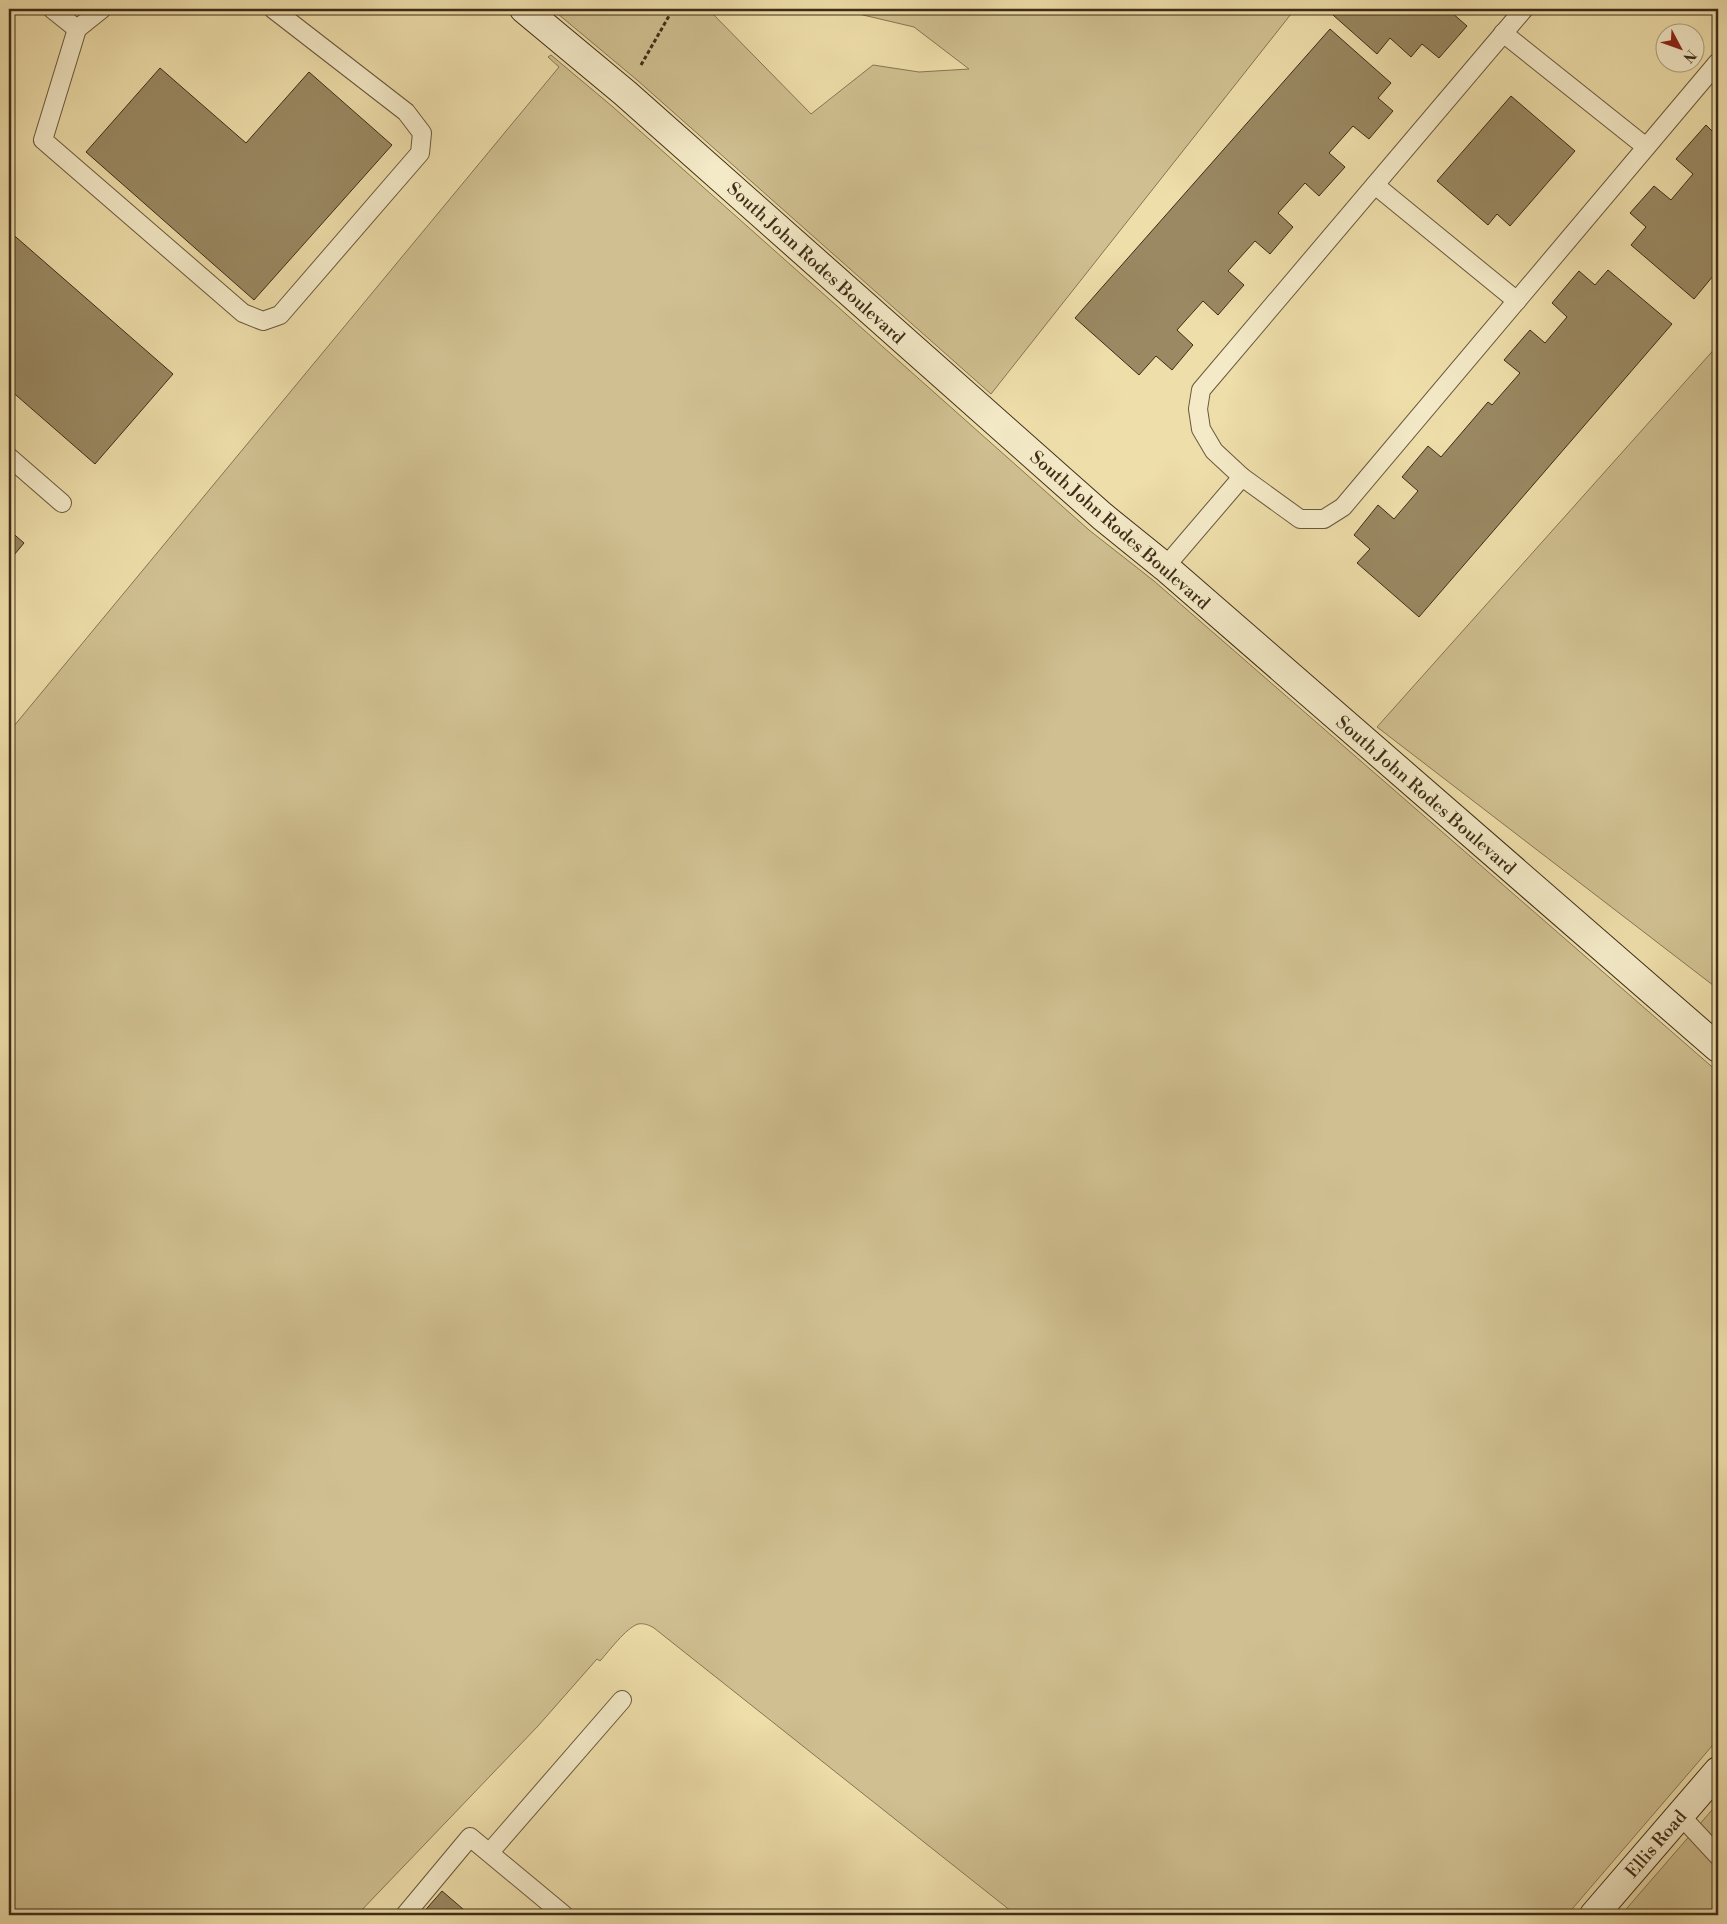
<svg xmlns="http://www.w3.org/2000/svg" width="1727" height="1924" viewBox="0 0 1727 1924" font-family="'Libre Bodoni',serif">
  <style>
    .green { fill: #d0c091; stroke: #877654 }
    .building { fill: #9a8963; stroke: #3e2c17 }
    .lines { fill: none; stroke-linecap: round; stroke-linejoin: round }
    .lane-casing { stroke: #6a583c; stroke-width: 20 }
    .secondary-casing { stroke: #3e2c17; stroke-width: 30 }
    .path { stroke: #3e2c17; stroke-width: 3; stroke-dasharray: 4 2.5; stroke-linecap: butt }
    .lane { stroke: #f4eac8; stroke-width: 18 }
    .secondary { stroke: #f4eac8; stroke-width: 28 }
    .labels { text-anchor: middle; stroke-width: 4; stroke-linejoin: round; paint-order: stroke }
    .street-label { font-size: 18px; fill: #3e2c17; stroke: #f4eac8 }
  </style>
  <rect width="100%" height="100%" fill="#eedeaa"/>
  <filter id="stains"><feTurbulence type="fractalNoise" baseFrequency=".004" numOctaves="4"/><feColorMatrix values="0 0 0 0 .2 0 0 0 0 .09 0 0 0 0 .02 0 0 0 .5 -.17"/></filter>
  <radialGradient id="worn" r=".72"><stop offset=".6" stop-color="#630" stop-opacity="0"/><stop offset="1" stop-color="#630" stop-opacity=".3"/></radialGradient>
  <g class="green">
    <polygon points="552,9 708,9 811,114 873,65 919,72 969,69 914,27 846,11 847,9 1295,9 991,394 637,80"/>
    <path d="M551,55L613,107L1089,530L1154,581L1718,1072V1739L1567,1915H1016L654,1628C649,1625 644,1623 638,1624C626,1628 609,1651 600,1661L597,1659L538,1726L357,1915H9V732L559,67L548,57Z"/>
    <polygon points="1718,345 1718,989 1377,727"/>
    <polygon points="1718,1803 1718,1915 1621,1915"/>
  </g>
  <g class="building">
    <polygon points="1339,9 1455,9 1451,12 1467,26 1439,58 1422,44 1411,57 1390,38 1377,54 1333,15"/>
    <polygon points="1330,29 1391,83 1378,98 1393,111 1369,139 1353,126 1329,153 1345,167 1319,196 1305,183 1278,213 1293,227 1270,254 1255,241 1228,271 1244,285 1218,315 1203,301 1177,330 1193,345 1172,370 1156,356 1139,375 1075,318"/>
    <polygon points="160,68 246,143 309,72 392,145 254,300 86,152"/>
    <polygon points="1511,96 1575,151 1510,226 1497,214 1488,225 1437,181"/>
    <polygon points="1706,125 1718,137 1718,270 1694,299 1631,245 1646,227 1630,213 1654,186 1671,200 1693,174 1676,159"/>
    <polygon points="9,231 173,374 95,464 9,389"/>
    <polygon points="1608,270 1672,324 1419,617 1357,563 1370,549 1354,535 1378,505 1394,519 1418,491 1402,477 1428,446 1441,457 1488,402 1492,405 1520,373 1504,360 1530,330 1545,343 1567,317 1552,303 1579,271 1595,285"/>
    <polygon points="9,530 24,543 9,561"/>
    <polygon points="442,1891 470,1915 421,1915"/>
  </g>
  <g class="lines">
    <defs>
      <g id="lane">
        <polyline points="52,9 77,29"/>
        <polyline points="102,9 77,29 43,140 243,313 263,321 280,315 420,153 422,133 406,112 273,9"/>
        <polyline points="1524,9 1201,390 1198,409 1201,429 1214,451 1242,477 1300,519 1324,519 1343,507 1718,62"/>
        <polyline points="1503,33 1646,147"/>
        <polyline points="1375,185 1517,301"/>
        <polyline points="9,457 62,503"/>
        <polyline points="1165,567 1242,477"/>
        <polyline points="1681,1816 1718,1856"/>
        <polyline points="490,1852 622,1700"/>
        <polyline points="405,1915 470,1837 564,1915"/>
      </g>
      <g id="secondary">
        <polyline points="524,9 625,93 1102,516 1165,567 1718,1048"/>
        <polyline points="1594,1915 1718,1771"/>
      </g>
    </defs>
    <use href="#lane" class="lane-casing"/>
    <use href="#secondary" class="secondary-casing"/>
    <polyline class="path" points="641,65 673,9"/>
    <use href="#lane" class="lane"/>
    <use href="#secondary" class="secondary"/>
  </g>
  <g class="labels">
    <g class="street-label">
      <text transform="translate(816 263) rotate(42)" y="6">South John Rodes Boulevard</text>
      <text transform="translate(1120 530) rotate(41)" y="6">South John Rodes Boulevard</text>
      <text transform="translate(1426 795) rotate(41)" y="6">South John Rodes Boulevard</text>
      <text transform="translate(1656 1844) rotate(-49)" y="6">Ellis Road</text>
    </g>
  </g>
  <rect width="1727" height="1924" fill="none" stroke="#eedeaa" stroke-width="30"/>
  <rect x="10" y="10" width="1707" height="1904" fill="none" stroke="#3e2c17" stroke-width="2.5"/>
  <rect x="15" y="15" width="1697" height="1894" fill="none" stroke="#3e2c17"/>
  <g transform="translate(1680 48) rotate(131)"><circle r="24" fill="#f4eac8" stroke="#ab9e81"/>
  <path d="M0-4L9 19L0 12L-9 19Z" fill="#8f2418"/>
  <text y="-8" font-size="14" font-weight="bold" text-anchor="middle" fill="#3e2c17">N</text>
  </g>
  <rect width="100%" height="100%" filter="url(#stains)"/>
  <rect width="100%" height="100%" fill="url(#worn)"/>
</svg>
